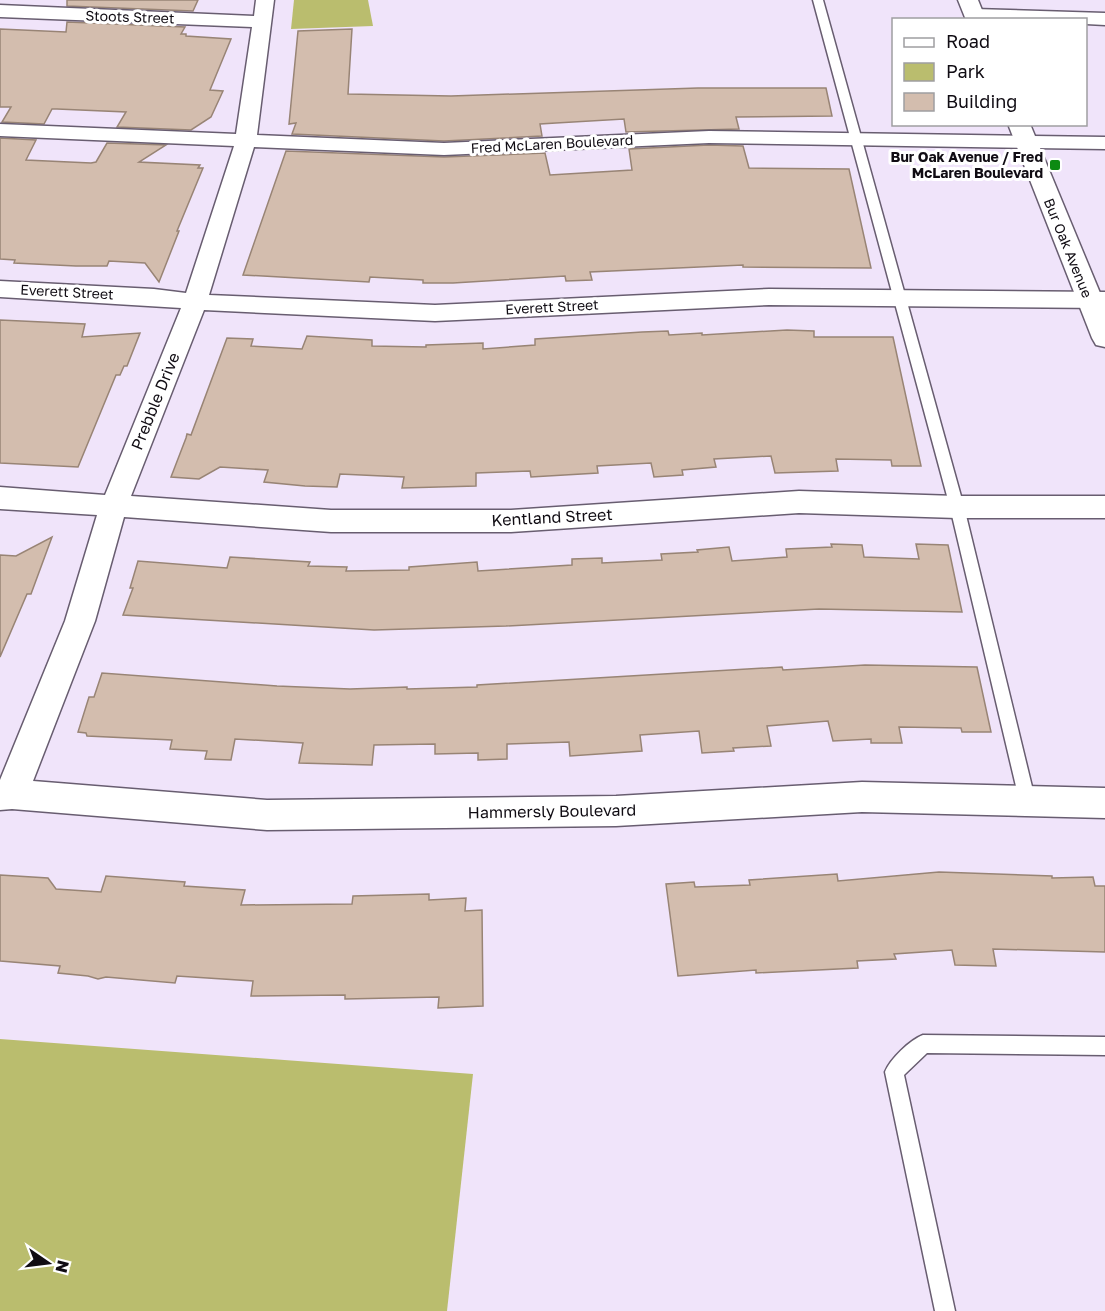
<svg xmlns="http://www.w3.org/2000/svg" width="1105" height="1311" viewBox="0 0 1105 1311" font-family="'Golos Text',sans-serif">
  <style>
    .green { fill: #babd6e }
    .building { fill: #d3bdae; stroke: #988475; stroke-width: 1.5 }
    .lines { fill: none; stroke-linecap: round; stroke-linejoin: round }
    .lane-casing { stroke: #685d70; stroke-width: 3 }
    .street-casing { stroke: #685d70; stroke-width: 3 }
    .secondary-casing { stroke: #685d70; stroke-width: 3 }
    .lane { fill: #fff; fill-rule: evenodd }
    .street { fill: #fff; fill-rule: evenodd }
    .secondary { fill: #fff; fill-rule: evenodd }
    .poi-dot { fill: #0c8a12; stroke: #fff; stroke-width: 2 }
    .labels { text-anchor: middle; stroke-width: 6; stroke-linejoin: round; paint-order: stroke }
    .far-street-label { font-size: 14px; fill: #100c13; stroke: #fff }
    .far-poi-label { font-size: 14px; font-weight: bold; fill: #100c13; stroke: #fff; text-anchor: end }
    .street-label { font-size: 16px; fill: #100c13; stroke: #fff }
  </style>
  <rect width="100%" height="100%" fill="#f0e4fa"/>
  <g class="green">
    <polygon points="294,0 368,0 373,26 291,29"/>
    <polygon points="0,1039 473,1074 447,1311 0,1311"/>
  </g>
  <g class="building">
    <polygon points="67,0 198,0 193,11 67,6"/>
    <polygon points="67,22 185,27 181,34 186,34 186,36 231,39 210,90 223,91 211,117 191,130 117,127 126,112 57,109 52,109 44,124 2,122 11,107 0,107 0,29 66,32"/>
    <polygon points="352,29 348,94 451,96 698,88 826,88 832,116 736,117 739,129 626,132 624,119 556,123 540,124 542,136 444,141 292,134 296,123 289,124 298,31"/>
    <polygon points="0,138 36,140 26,160 91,163 96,162 107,143 166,145 139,162 200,165 198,168 203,168 177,231 179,231 159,282 145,263 109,261 107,266 76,266 14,263 15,260 0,259"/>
    <polygon points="709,145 743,146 749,168 849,169 871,268 743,267 743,265 590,272 592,280 566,281 565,276 453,283 423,283 423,280 370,277 369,282 243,275 286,151 444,157 545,153 550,175 632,170 629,149"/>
    <polygon points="0,320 85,324 82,337 140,333 127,366 124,366 120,375 116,375 78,467 0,463"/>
    <polygon points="787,330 814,331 814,337 893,337 921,466 892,466 891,460 836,459 838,471 775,473 771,456 714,459 716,467 682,470 683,475 654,477 651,463 597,466 598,473 531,477 530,471 476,473 476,486 402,488 404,477 340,474 337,487 305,486 264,482 268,470 220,467 199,479 171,477 186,438 187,434 191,435 227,338 253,339 251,346 302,349 307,336 372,340 372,346 426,347 426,345 483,343 483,349 535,345 535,339 642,332 668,331 669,335 702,333 702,335"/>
    <polygon points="52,537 31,594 27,594 0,657 0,555 16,556"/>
    <polygon points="831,544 862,545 864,557 919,559 916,544 948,545 962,612 819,609 506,626 374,630 123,615 133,588 130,588 138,561 227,568 230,557 310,562 308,566 347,567 346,571 409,570 409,567 477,562 478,571 572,565 572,559 602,558 602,563 662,560 661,554 698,552 697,550 729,547 732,561 787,557 786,549 832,547"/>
    <polygon points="865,665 977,667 991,732 962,732 961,728 899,727 902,743 871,743 871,739 833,741 828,721 767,726 771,746 733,748 734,751 702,753 699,731 640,735 642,751 570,756 569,742 507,744 507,759 478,760 478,753 435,754 435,744 374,745 372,765 299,763 303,743 235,739 231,760 205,759 207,751 170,749 172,740 87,736 86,733 78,732 89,697 94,697 102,673 277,686 350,689 407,687 407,689 477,687 477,685 782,667 783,670"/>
    <polygon points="939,872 1052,876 1052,878 1093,877 1095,886 1105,886 1105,952 993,949 996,966 955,965 952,950 894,954 896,959 857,961 858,968 756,973 756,970 678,976 666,884 694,882 695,887 750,885 749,880 837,874 838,881"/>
    <polygon points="0,875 48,878 56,889 101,892 106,876 185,882 184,886 245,890 241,905 352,904 353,896 429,894 429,900 466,898 465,911 482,910 483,1006 438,1008 439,997 345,999 345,995 251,996 253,981 177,976 175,983 106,977 98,979 88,976 58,973 60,966 0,961"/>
  </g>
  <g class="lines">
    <defs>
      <g id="lane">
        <polygon points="813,0 823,0 964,507 1035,799 1033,804 1027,807 1021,804 1019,799 950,507"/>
        <path d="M923,1035L1105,1037V1055L927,1053L904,1075L955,1311H935L885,1072C890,1059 910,1040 923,1035Z"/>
      </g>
      <g id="street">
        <polygon points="256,0 274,0 257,135 444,143 709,131 1105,137 1105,149 709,143 444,155 254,147 209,295 435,305 769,289 1105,292 1105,308 769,305 435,321 204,310 131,496 331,510 511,510 799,491 957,496 1105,496 1105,518 957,518 799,513 511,532 331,532 124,517 95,621 33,781 267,800 616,796 862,782 1105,788 1105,818 862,812 616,826 267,830 12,809 0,810 0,780 65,621 97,515 0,509 0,487 105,495 181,308 0,297 0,281 154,289 186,293 234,146 0,136 0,124 236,134 252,27 0,17 0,5 254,16"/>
        <polygon points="975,9 1105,13 1105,25 1086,24 1086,20 968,19 966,15 968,11"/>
      </g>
      <g id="secondary">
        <polygon points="958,0 978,0 986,20 966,20"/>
        <polygon points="1008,124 1030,124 1105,305 1105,347 1096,345 1092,338"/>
      </g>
    </defs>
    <use href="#lane" class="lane-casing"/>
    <use href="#street" class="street-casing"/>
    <use href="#secondary" class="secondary-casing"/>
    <use href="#lane" class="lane"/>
    <use href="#street" class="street"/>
    <use href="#secondary" class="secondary"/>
  </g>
  <rect class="poi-dot" x="1049" y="159" width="12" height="12" rx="3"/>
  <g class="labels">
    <g class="far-street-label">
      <text transform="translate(130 17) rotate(2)" y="5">Stoots Street</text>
      <text transform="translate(552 144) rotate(-3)" y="5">Fred McLaren Boulevard</text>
      <text transform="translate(1068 248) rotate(68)" y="5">Bur Oak Avenue</text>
      <text transform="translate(67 292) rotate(3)" y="5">Everett Street</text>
      <text transform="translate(552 307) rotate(-3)" y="5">Everett Street</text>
    </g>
    <g class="far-poi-label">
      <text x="1043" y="162">Bur Oak Avenue / Fred<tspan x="1043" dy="16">McLaren Boulevard</tspan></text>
    </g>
    <g class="street-label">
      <text transform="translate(155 401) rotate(-68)" y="6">Prebble Drive</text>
      <text transform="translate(552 517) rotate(-3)" y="6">Kentland Street</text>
      <text transform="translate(552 811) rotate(-1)" y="6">Hammersly Boulevard</text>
    </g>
  </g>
  <rect x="892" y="18" width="195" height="108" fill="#ffffff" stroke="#9f9ea1" stroke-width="1.5"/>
  <rect x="904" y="38" width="30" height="9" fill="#ffffff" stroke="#9f9ea1" stroke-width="1.5"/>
  <text x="946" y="48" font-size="18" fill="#100c13">Road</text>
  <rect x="904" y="63" width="30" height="18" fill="#babd6e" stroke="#9f9ea1" stroke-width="1.5"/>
  <text x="946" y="78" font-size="18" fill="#100c13">Park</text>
  <rect x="904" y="93" width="30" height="18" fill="#d3bdae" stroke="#9f9ea1" stroke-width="1.5"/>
  <text x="946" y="108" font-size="18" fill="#100c13">Building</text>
  <g transform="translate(48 1263) rotate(104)" stroke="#ffffff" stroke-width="4.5" paint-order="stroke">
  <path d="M0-4.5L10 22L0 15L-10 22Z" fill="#100c13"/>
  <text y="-9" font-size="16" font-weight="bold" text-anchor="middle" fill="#100c13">N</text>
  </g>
</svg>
